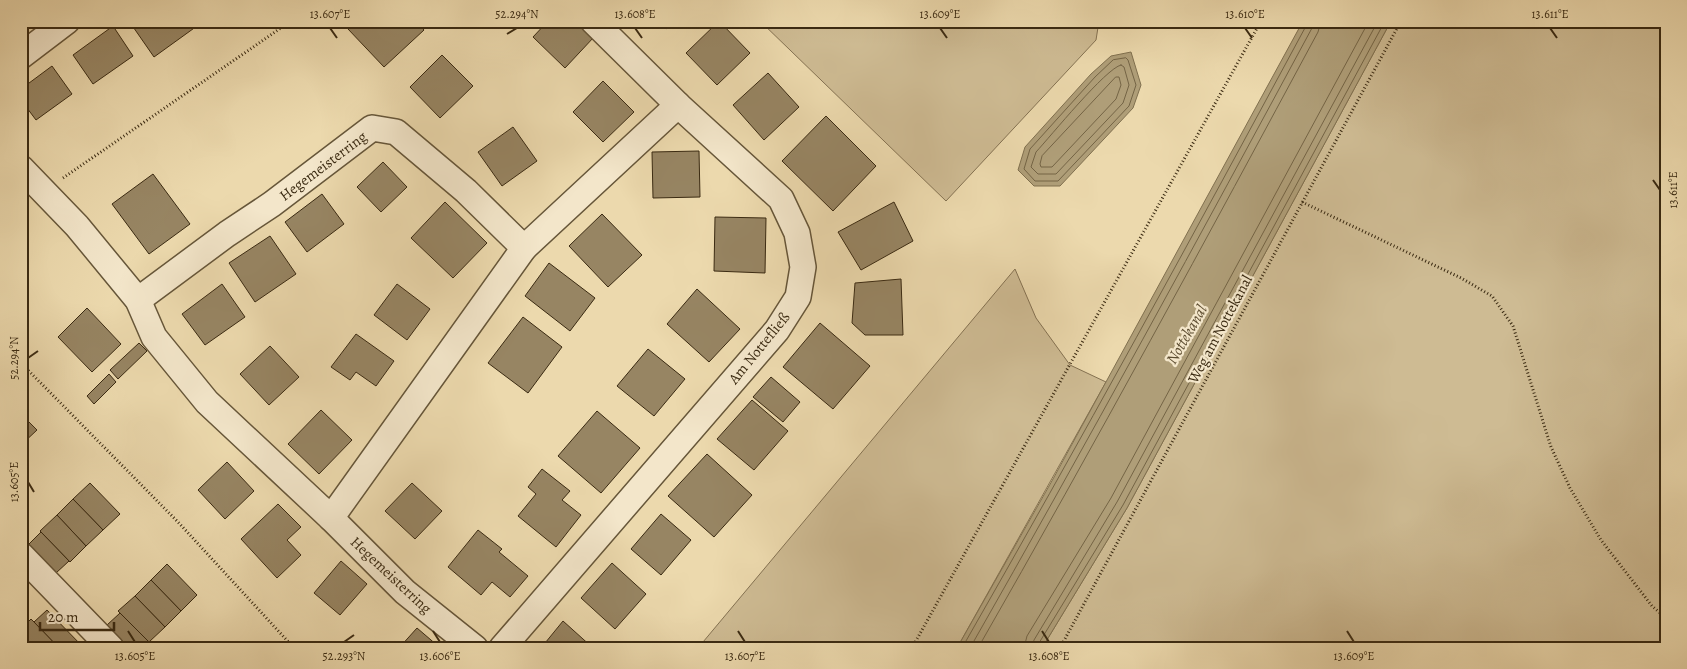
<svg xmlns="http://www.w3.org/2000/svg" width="1687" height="669" viewBox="0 0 1687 669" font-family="Alegreya,serif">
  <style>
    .green { fill: #cebb93; stroke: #847252 }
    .water { fill: #af9e78; stroke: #80704f }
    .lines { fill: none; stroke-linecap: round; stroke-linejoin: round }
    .shore { stroke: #746445; stroke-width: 1 }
    .building { fill: #978563; stroke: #3a2a12 }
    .minor-casing { stroke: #665639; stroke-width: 28 }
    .path { stroke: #3a2a12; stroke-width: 3; stroke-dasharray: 1 2.5; stroke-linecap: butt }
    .minor { stroke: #f3e6ca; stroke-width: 25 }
    .ticks { fill: none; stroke: #3a2a12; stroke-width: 2 }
    .labels { text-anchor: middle; stroke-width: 4.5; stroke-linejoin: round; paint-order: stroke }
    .street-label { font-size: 15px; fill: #3a2a12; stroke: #f3e6ca }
    .water-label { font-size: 16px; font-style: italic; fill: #5d4d31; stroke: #f3e6ca }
    .neatline { fill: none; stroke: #3a2a12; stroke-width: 2 }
    .ticks-label { font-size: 12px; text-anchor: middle; fill: #3a2a12 }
  </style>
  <rect width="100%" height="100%" fill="#ecd9ad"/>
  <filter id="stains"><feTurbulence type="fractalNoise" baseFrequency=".004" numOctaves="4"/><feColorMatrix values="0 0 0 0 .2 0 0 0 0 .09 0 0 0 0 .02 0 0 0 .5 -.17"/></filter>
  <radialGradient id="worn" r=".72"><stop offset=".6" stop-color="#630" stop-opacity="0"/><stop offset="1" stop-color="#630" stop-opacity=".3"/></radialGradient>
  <g class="green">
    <polygon points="760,21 1099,21 1096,40 946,201"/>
    <polygon points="1391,21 1666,21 1666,648 1042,648 1127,508"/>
    <polygon points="1015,269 1036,318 1070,365 1106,382 957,648 698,648"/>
  </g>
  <g class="water">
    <polygon points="1303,21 1391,21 1127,508 1042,648 957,648 1053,479"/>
    <polygon points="1131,52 1141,85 1133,108 1060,186 1034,186 1018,170 1025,147 1091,74 1111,56"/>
  </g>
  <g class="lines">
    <g class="shore">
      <polygon points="1126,58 1128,60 1136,85 1129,106 1058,181 1035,181 1024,169 1030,149 1095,77 1113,60"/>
      <path d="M1121,65L1124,67L1129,85L1123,103L1056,174H1038L1031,167L1036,152C1050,137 1106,68 1121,65Z"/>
      <polygon points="1116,77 1119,77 1121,85 1116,99 1052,167 1041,167 1040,164 1042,156"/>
      <path d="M962,648C1080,442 1194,234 1306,26L1307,21"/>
      <path d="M970,648C1087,443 1200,236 1312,28L1313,21"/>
      <path d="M978,648C1095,444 1207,238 1318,32L1321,21"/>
      <polyline points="1024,648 1027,636 1111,498 1369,21"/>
      <polyline points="1032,648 1034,640 1117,502 1378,21"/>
      <polyline points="1038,648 1039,643 1123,505 1385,21"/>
    </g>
  </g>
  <g class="building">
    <polygon points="129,21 194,21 197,26 154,57"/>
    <polygon points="357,21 416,21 424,30 384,67 348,29"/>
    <polygon points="509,21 521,21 515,27"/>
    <polygon points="548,21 578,21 594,37 565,68 533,37"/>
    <polygon points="660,21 675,21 666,29"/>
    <polygon points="719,21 750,53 717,85 686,53"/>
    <polygon points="113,26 133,56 93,84 73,55"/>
    <polygon points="442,55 473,86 440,118 410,87"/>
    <polygon points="52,66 72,94 36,120 21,100 21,89"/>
    <polygon points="768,73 799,107 764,140 733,105"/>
    <polygon points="603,81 634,112 603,142 573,112"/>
    <polygon points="826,116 876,166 833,211 782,161"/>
    <polygon points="513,127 537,161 502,186 478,152"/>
    <polygon points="699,151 700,197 653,198 652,152"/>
    <polygon points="383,162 407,187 381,212 357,187"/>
    <polygon points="153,174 190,224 149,254 112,204"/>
    <polygon points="322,194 344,224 307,252 285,222"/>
    <polygon points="445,202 487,243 453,278 411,238"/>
    <polygon points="894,202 913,241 861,270 838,232"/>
    <polygon points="602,214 642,255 608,287 569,246"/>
    <polygon points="715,217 766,218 765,273 714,271"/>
    <polygon points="270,236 296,274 255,302 229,263"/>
    <polygon points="549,263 595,298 570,331 525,296"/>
    <polygon points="901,279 903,335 865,335 852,323 855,283"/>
    <polygon points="222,284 245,317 205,345 182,314"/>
    <polygon points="397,284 430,309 407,340 374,315"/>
    <polygon points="697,289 740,329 709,362 667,324"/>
    <polygon points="87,308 121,344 92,372 58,337"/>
    <polygon points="523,317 562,347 528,393 488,363"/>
    <polygon points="820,323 870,366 833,409 783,367"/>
    <polygon points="356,334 394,361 376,386 356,372 350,380 331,367"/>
    <polygon points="139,343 147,351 118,379 110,370"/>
    <polygon points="270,346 299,377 269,405 240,374"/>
    <polygon points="648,349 685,379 654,416 617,386"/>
    <polygon points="109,374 116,382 94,404 87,396"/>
    <polygon points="771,377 800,402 783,422 753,397"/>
    <polygon points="752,400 788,431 754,470 717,439"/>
    <polygon points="321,410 352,440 319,474 288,444"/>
    <polygon points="597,411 640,448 601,493 558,456"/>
    <polygon points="21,414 37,430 21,445"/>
    <polygon points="707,454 752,495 714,537 668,496"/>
    <polygon points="227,462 254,491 225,519 198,490"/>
    <polygon points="542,469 570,491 562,500 581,515 556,547 518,516 536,494 528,487"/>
    <polygon points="90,483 120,514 103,530 73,499"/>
    <polygon points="412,483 442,511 415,539 385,511"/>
    <polygon points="73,499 103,530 86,546 57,515"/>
    <polygon points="278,504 301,527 287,540 301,555 277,578 241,539"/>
    <polygon points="661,514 691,540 661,575 631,549"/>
    <polygon points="57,515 86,546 70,562 40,531"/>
    <polygon points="478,530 502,549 499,552 528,576 510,597 492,582 481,595 448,567"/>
    <polygon points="41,532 69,561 56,573 29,544"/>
    <polygon points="341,561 367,584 340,615 314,593"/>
    <polygon points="612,563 646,594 615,629 581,598"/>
    <polygon points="167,564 197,595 181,611 151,580"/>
    <polygon points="151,580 181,611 165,627 135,596"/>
    <polygon points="135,596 165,627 149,642 118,611"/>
    <polygon points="47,610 84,648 59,648 34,622"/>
    <polygon points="120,613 148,641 141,648 129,648 107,625"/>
    <polygon points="31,619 34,622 59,648 30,648 21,639 21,629"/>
    <polygon points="563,621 593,648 541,648"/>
    <polygon points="417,628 431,640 440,648 399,648"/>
    <polygon points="21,639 30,648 21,648"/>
  </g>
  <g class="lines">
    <defs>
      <g id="minor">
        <polyline points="21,56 67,21"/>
        <polyline points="21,168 77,226 138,300 154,337 207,402 331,518 405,592 475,648"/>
        <polyline points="524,248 678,105"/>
        <polyline points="138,300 227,234 272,204 372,128 396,132 466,191 524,248 331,518"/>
        <polyline points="21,555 111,648"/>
        <polyline points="502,648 777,330 798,297 803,267 797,233 781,199 678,105 593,21"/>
      </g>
    </defs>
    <use href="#minor" class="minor-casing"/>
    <g class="path">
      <polyline points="63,178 291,21"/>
      <polyline points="1302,202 1461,278 1492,296 1513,326 1551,447 1570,488 1601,540 1652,606 1666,618"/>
      <polyline points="21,363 178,522 294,648"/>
      <polyline points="912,648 1261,21"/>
      <polyline points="1060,648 1401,21"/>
    </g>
    <use href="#minor" class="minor"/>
  </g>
  <path class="ticks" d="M330,28L337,38M635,28L642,38M940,28L947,38M1245,28L1252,38M1550,28L1557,38M507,34L517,28M1653,180L1660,190M28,358L38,351M28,482L34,492M128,631L135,642M433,631L440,642M738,631L745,642M1042,631L1049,642M1347,631L1354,642M344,642L354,635"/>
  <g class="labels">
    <g class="street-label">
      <text transform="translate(323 166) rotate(-37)" y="5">Hegemeisterring</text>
      <text transform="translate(1220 329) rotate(-62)" y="5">Weg am Nottekanal</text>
      <text transform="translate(759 348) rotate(-51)" y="5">Am Nottefließ</text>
      <text transform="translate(391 575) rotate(43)" y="5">Hegemeisterring</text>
    </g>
    <g class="water-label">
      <text transform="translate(1186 334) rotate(-60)" y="6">Nottekanal</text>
    </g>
  </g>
  <rect width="1687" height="669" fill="none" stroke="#ecd9ad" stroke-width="55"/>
  <path d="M40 622v8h74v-8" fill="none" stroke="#3a2a12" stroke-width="2.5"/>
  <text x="48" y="622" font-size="15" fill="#3a2a12" stroke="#f3e6ca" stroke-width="4" paint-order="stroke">20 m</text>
  <rect x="28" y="28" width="1632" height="614" class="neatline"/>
  <g class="ticks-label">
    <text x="330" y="18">13.607°E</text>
    <text x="517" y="18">52.294°N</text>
    <text x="635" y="18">13.608°E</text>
    <text x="940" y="18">13.609°E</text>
    <text x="1245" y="18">13.610°E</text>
    <text x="1550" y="18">13.611°E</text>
    <text transform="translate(1673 190) rotate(-90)" y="4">13.611°E</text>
    <text transform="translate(14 358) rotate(-90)" y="4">52.294°N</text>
    <text transform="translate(14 482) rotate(-90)" y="4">13.605°E</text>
    <text x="135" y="660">13.605°E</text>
    <text x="344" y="660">52.293°N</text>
    <text x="440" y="660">13.606°E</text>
    <text x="745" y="660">13.607°E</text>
    <text x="1049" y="660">13.608°E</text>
    <text x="1354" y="660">13.609°E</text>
  </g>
  <rect width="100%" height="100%" filter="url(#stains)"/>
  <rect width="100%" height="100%" fill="url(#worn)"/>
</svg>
